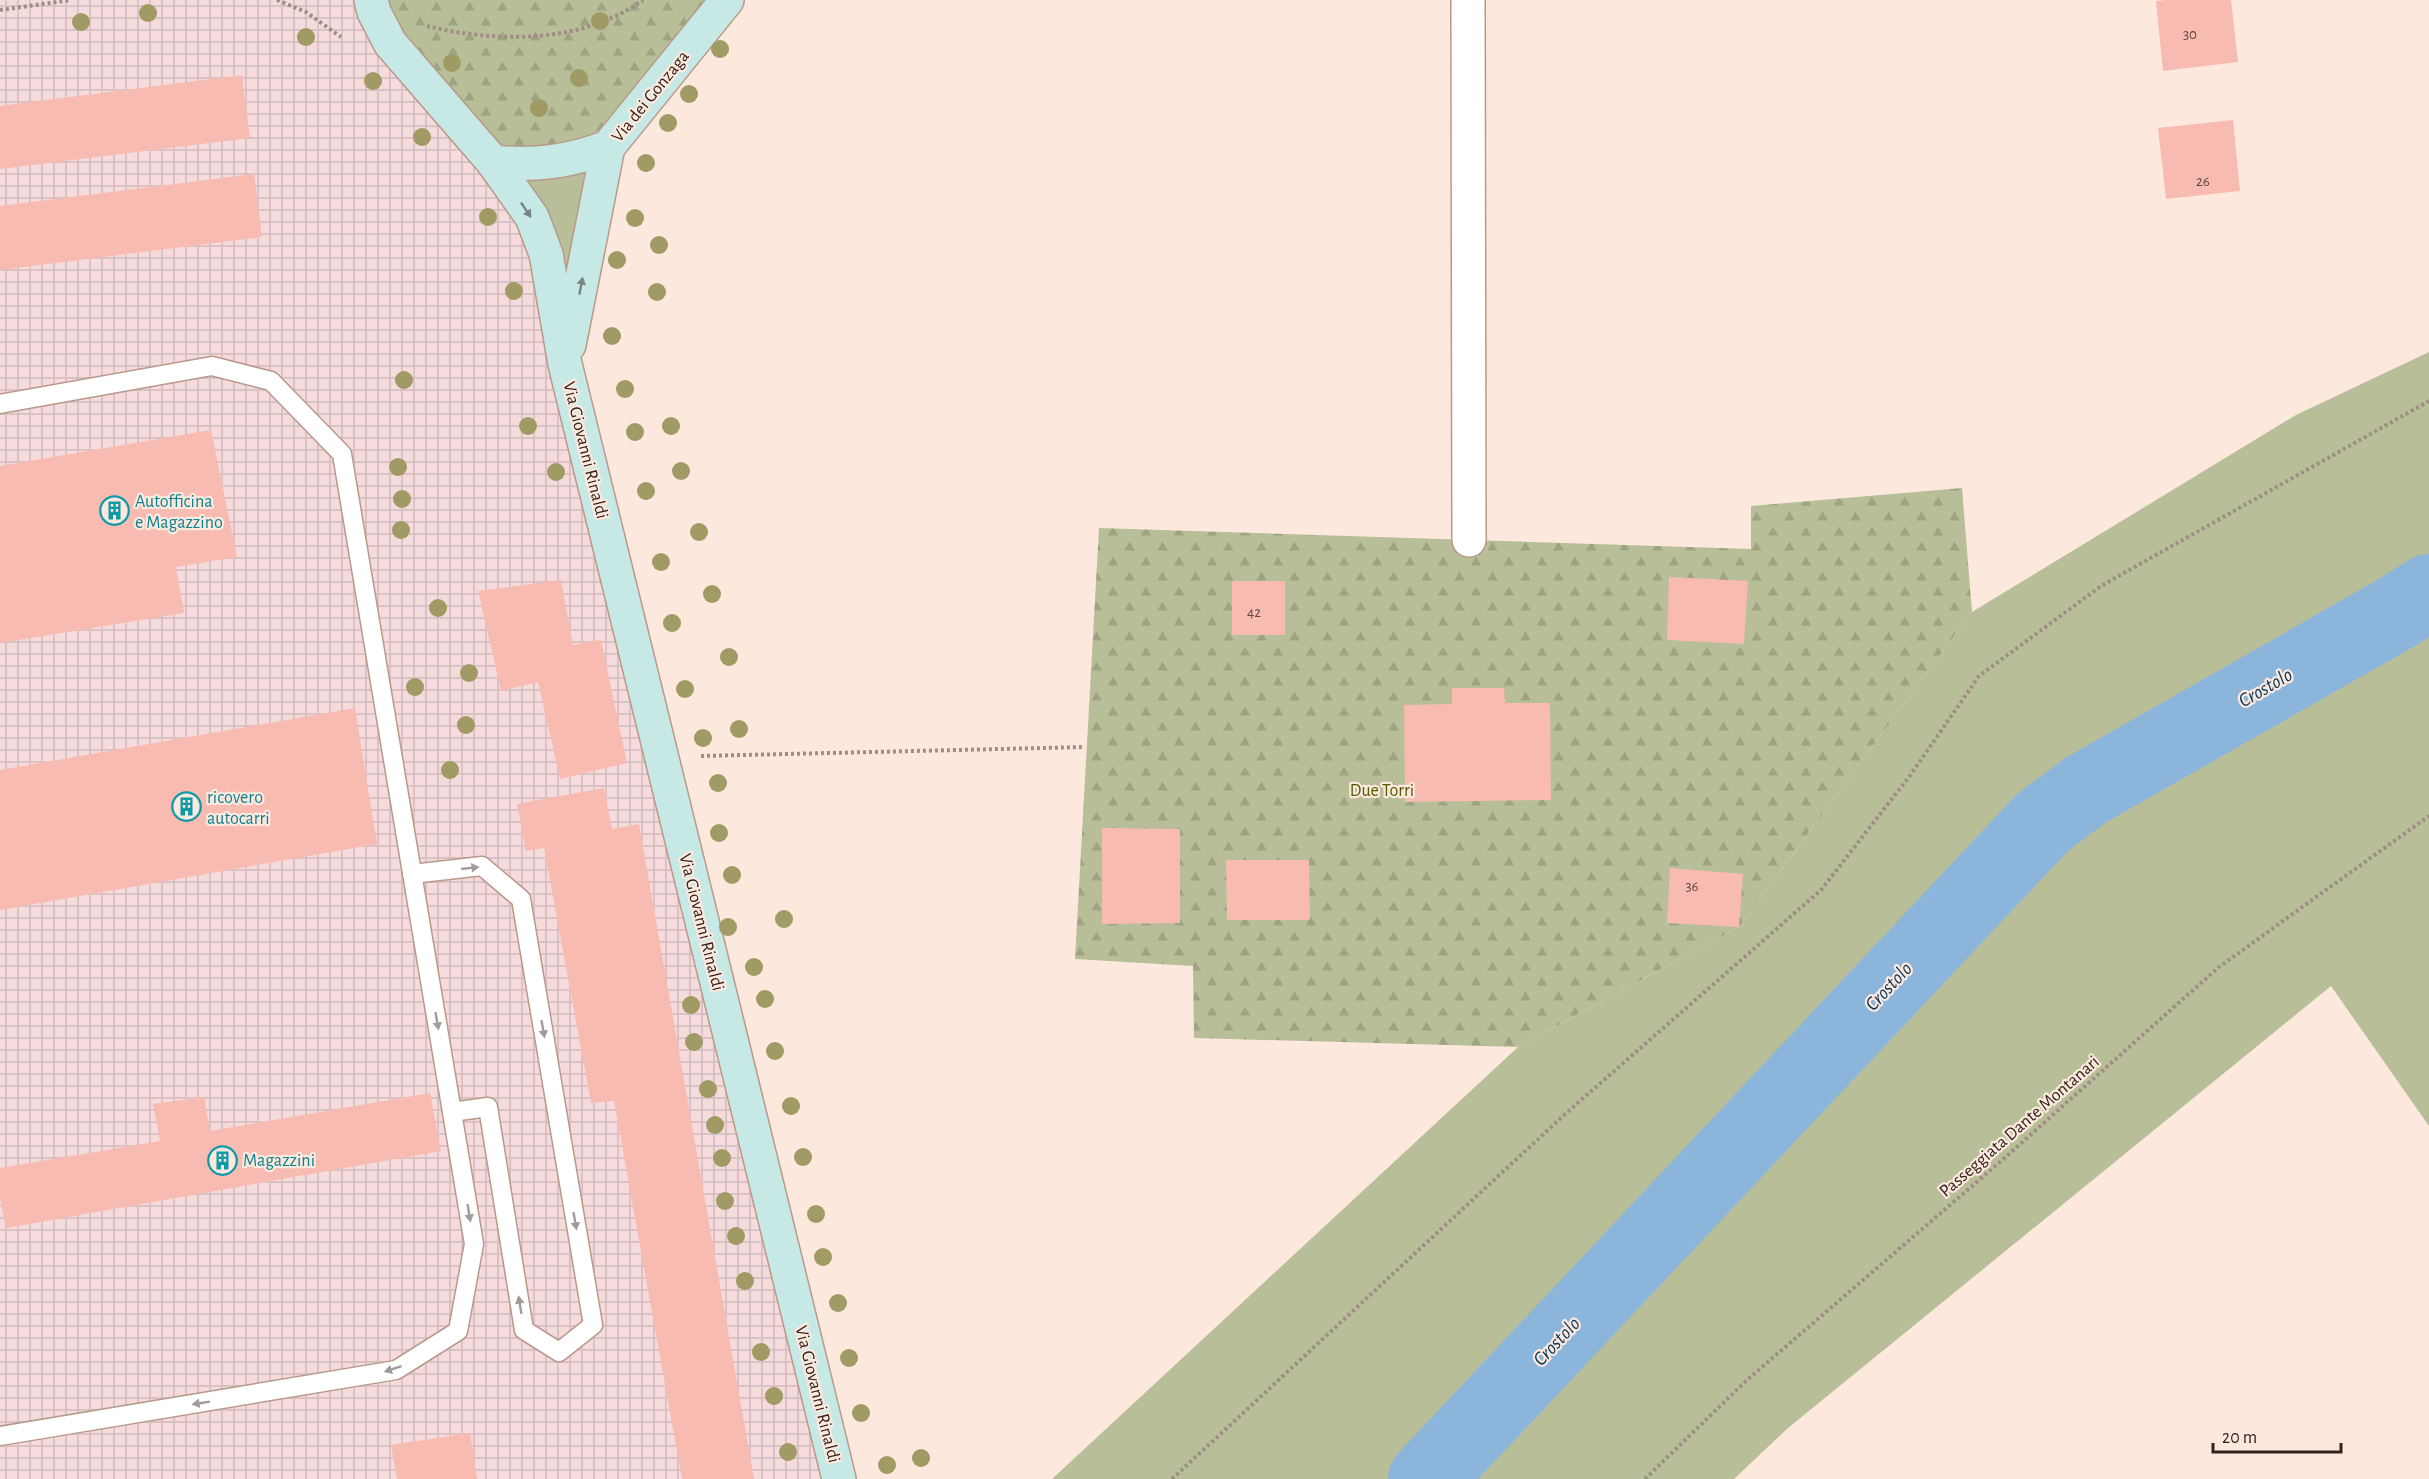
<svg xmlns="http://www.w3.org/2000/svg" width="2429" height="1479" viewBox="0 0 2429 1479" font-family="'Alegreya Sans',sans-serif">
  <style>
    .industrial { fill: url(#industrial-grid) }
    .green { fill: #b8be98 }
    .forest { fill: url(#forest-firs) }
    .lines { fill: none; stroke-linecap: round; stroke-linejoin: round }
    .river { stroke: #8cb5dc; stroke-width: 76 }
    .building { fill: #f8bbb2 }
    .lane-casing { stroke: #b99989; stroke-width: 21 }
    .street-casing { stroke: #b99989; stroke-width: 36 }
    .secondary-casing { stroke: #b99989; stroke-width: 36 }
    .path { stroke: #9f8d85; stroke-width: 4; stroke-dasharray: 3 3; stroke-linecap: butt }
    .lane { stroke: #fff; stroke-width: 18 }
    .street { stroke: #fff; stroke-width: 33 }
    .secondary { stroke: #c6e9e6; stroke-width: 33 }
    .tree { fill: #a09a64 }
    .oneway { fill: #7a8681 }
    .oneway2 { fill: #a19c99 }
    .labels { text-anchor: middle; stroke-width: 4.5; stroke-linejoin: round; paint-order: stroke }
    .number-label { font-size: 15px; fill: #614842 }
    .street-label { font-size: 18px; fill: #2f221c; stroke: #fde8de }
    .culture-label { font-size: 18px; fill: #0d838f; stroke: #fde8de; text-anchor: start }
    .park-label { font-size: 18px; fill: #545b00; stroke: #fde8de }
    .water-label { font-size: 20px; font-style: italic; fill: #033459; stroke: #fde8de }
  </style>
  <defs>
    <pattern id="industrial-grid" width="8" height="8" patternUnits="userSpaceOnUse" patternTransform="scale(1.5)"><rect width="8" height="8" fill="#f6dbdd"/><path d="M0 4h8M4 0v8" fill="none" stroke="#d3bcbd"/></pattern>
    <pattern id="forest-firs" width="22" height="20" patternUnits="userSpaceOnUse" patternTransform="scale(1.5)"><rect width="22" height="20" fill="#b8be98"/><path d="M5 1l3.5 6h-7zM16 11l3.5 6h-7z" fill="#9ea382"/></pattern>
  </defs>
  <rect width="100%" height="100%" fill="#fde8de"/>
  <polygon class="industrial" points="0,0 362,0 521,218 839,1479 0,1479"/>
  <g class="green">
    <polygon points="608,147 565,364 521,218 523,165"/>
    <polygon points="2429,352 2429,1126 2331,986 1788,1428 1734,1479 1052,1479 1518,1047 1739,927 1972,612 2296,415"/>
  </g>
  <g class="forest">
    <polygon points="371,0 727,0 608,147 493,162"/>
    <polygon points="1962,488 1972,612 1739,927 1518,1047 1194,1038 1193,966 1075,959 1099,528 1751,549 1751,506"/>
  </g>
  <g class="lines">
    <polyline class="river" points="1426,1479 2043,822 2086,790 2396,613 2429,592"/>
  </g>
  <g class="building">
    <polygon points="2166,0 2231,0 2238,62 2163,71 2156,1"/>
    <polygon points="242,75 250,138 0,169 0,106"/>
    <polygon points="2233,120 2240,191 2166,199 2158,128"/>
    <polygon points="254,174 262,237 0,270 0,206"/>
    <polygon points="211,430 237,557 176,567 184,613 0,643 0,466"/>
    <polygon points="1669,577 1748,581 1744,644 1667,640"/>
    <polygon points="561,580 573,645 601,640 627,763 560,779 538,682 501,691 478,591"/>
    <rect x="1232" y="581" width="53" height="54"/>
    <polygon points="1452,688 1504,688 1505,703 1550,703 1551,800 1405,802 1404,705 1452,704"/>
    <polygon points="355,708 377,844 0,910 0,770"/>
    <polygon points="604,788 612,829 639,824 754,1479 682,1479 614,1101 591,1103 544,848 526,851 517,804"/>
    <polygon points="1102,828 1180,829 1180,923 1102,924"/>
    <polygon points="1226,860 1309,860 1310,920 1227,920"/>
    <polygon points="1670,868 1743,874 1739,927 1667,923"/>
    <polygon points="430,1093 441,1151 6,1228 0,1198 0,1168 160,1141 153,1104 204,1097 210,1131"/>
    <polygon points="470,1433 477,1479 397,1479 391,1445"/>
  </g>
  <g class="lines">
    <defs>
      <g id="lane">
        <polyline points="0,404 212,366 271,381 342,454 474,1244 458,1331 396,1370 0,1436"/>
        <polyline points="412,874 482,866 521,899 593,1325 559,1352 524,1330 488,1107 452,1112"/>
      </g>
      <polyline id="street" points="1468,0 1469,540"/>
      <g id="secondary">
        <path d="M371,0L374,12L390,43L493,162C534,166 569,162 608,147L727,0"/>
        <polyline points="493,162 532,217 546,254 565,364 839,1479"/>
        <polyline points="569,345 608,147"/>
      </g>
    </defs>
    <use href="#lane" class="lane-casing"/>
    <use href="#street" class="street-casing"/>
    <use href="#secondary" class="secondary-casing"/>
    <g class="path">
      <polyline points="277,0 306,12 341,37"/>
      <polyline points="0,10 71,0"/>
      <path d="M427,26C498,43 581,44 643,0"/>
      <polyline points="701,756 1085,747"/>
      <polyline points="1172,1479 1564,1115 1821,890 1909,777 1979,676 2101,586 2429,401"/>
      <polyline points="1645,1479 1747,1380 2000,1162 2219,967 2429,816"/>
    </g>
    <use href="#lane" class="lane"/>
    <use href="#street" class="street"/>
    <use href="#secondary" class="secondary"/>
  </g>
  <g class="tree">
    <circle cx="148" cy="13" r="9"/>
    <circle cx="600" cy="21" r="9"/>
    <circle cx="81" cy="22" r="9"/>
    <circle cx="306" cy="37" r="9"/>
    <circle cx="720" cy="49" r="9"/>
    <circle cx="452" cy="63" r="9"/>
    <circle cx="579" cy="78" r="9"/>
    <circle cx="373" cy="81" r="9"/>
    <circle cx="689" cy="94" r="9"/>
    <circle cx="539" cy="108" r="9"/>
    <circle cx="668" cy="123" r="9"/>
    <circle cx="422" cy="137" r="9"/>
    <circle cx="646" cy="163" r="9"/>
    <circle cx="488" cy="217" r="9"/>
    <circle cx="635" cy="218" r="9"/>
    <circle cx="659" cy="245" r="9"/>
    <circle cx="617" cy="260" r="9"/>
    <circle cx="514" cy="291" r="9"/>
    <circle cx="657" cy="292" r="9"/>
    <circle cx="612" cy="336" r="9"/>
    <circle cx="404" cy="380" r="9"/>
    <circle cx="625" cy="389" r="9"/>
    <circle cx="528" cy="426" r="9"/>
    <circle cx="671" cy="426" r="9"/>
    <circle cx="635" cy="432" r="9"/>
    <circle cx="398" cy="467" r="9"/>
    <circle cx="681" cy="471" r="9"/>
    <circle cx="556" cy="472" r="9"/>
    <circle cx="646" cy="491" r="9"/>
    <circle cx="402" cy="499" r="9"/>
    <circle cx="401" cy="530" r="9"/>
    <circle cx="699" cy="532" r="9"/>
    <circle cx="661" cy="562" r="9"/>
    <circle cx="712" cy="594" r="9"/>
    <circle cx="438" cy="608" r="9"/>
    <circle cx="672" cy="623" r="9"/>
    <circle cx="729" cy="657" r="9"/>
    <circle cx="469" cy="673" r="9"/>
    <circle cx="415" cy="687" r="9"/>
    <circle cx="685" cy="689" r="9"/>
    <circle cx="466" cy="725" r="9"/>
    <circle cx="739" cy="729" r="9"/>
    <circle cx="703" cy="738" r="9"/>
    <circle cx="450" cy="770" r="9"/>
    <circle cx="718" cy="783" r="9"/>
    <circle cx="719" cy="833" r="9"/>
    <circle cx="732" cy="875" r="9"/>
    <circle cx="784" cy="919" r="9"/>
    <circle cx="728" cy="927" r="9"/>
    <circle cx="754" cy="967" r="9"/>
    <circle cx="765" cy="999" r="9"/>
    <circle cx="691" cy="1005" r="9"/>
    <circle cx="694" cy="1042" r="9"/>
    <circle cx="775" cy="1051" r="9"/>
    <circle cx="708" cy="1089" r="9"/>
    <circle cx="791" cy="1106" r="9"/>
    <circle cx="715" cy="1125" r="9"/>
    <circle cx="803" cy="1157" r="9"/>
    <circle cx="722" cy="1158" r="9"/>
    <circle cx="725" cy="1201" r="9"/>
    <circle cx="816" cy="1214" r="9"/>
    <circle cx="736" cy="1236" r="9"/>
    <circle cx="823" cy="1257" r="9"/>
    <circle cx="745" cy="1281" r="9"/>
    <circle cx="838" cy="1303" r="9"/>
    <circle cx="761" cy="1352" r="9"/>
    <circle cx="849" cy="1358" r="9"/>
    <circle cx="774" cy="1396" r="9"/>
    <circle cx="861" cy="1413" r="9"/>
    <circle cx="788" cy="1452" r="9"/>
    <circle cx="921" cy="1458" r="9"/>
    <circle cx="887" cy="1465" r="9"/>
  </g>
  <defs><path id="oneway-solid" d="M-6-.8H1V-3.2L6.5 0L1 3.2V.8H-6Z" transform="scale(1.5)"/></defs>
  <g class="oneway">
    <use href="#oneway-solid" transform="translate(526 210) rotate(56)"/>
    <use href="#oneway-solid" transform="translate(581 286) rotate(-79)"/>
  </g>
  <g class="oneway2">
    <use href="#oneway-solid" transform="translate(470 868) rotate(-6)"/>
    <use href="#oneway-solid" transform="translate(437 1021) rotate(80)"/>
    <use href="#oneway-solid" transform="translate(543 1029) rotate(80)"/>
    <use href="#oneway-solid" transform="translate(469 1213) rotate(81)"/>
    <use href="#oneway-solid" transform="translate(575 1221) rotate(80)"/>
    <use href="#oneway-solid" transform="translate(520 1305) rotate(-99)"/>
    <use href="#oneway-solid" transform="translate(393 1369) rotate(162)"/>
    <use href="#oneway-solid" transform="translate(201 1403) rotate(171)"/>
  </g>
  <defs>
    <symbol id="building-ring" viewBox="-11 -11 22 22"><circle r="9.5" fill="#fde8de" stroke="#0f9aa8" stroke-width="1.5"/><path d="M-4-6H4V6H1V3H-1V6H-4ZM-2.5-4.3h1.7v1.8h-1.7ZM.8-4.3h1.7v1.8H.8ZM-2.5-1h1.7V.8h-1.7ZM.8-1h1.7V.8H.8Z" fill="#0f9aa8"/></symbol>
  </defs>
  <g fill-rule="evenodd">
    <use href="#building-ring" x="98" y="494" width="33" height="33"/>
    <use href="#building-ring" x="170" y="790" width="33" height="33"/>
    <use href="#building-ring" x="206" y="1144" width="33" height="33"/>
  </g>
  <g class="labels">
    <g class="number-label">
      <text x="2190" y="39">30</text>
      <text x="2203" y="186">26</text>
      <text x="1254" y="617">42</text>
      <text x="1692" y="891">36</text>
    </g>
    <g class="street-label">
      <text transform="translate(650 96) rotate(-51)" y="6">Via dei Gonzaga</text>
      <text transform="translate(586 450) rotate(76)" y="6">Via Giovanni Rinaldi</text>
      <text transform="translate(702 922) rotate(76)" y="6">Via Giovanni Rinaldi</text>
      <text transform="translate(2019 1126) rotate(-41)" y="6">Passeggiata Dante Montanari</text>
      <text transform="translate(818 1394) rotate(76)" y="6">Via Giovanni Rinaldi</text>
    </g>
    <g class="culture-label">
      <text x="135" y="507">Autofficina<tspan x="135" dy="21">e Magazzino</tspan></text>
      <text x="207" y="803">ricovero<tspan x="207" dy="21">autocarri</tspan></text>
      <text x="243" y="1166">Magazzini</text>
    </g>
    <g class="park-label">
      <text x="1382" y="796">Due Torri</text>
    </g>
    <g class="water-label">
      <text transform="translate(2265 687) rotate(-30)" y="7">Crostolo</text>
      <text transform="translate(1888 986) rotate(-47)" y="7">Crostolo</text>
      <text transform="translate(1556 1341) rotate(-47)" y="7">Crostolo</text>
    </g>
  </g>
  <path d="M2213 1443v9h128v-9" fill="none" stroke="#2f221c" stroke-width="3"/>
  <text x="2222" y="1443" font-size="18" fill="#2f221c" stroke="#fde8de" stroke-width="4.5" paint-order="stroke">20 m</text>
</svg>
